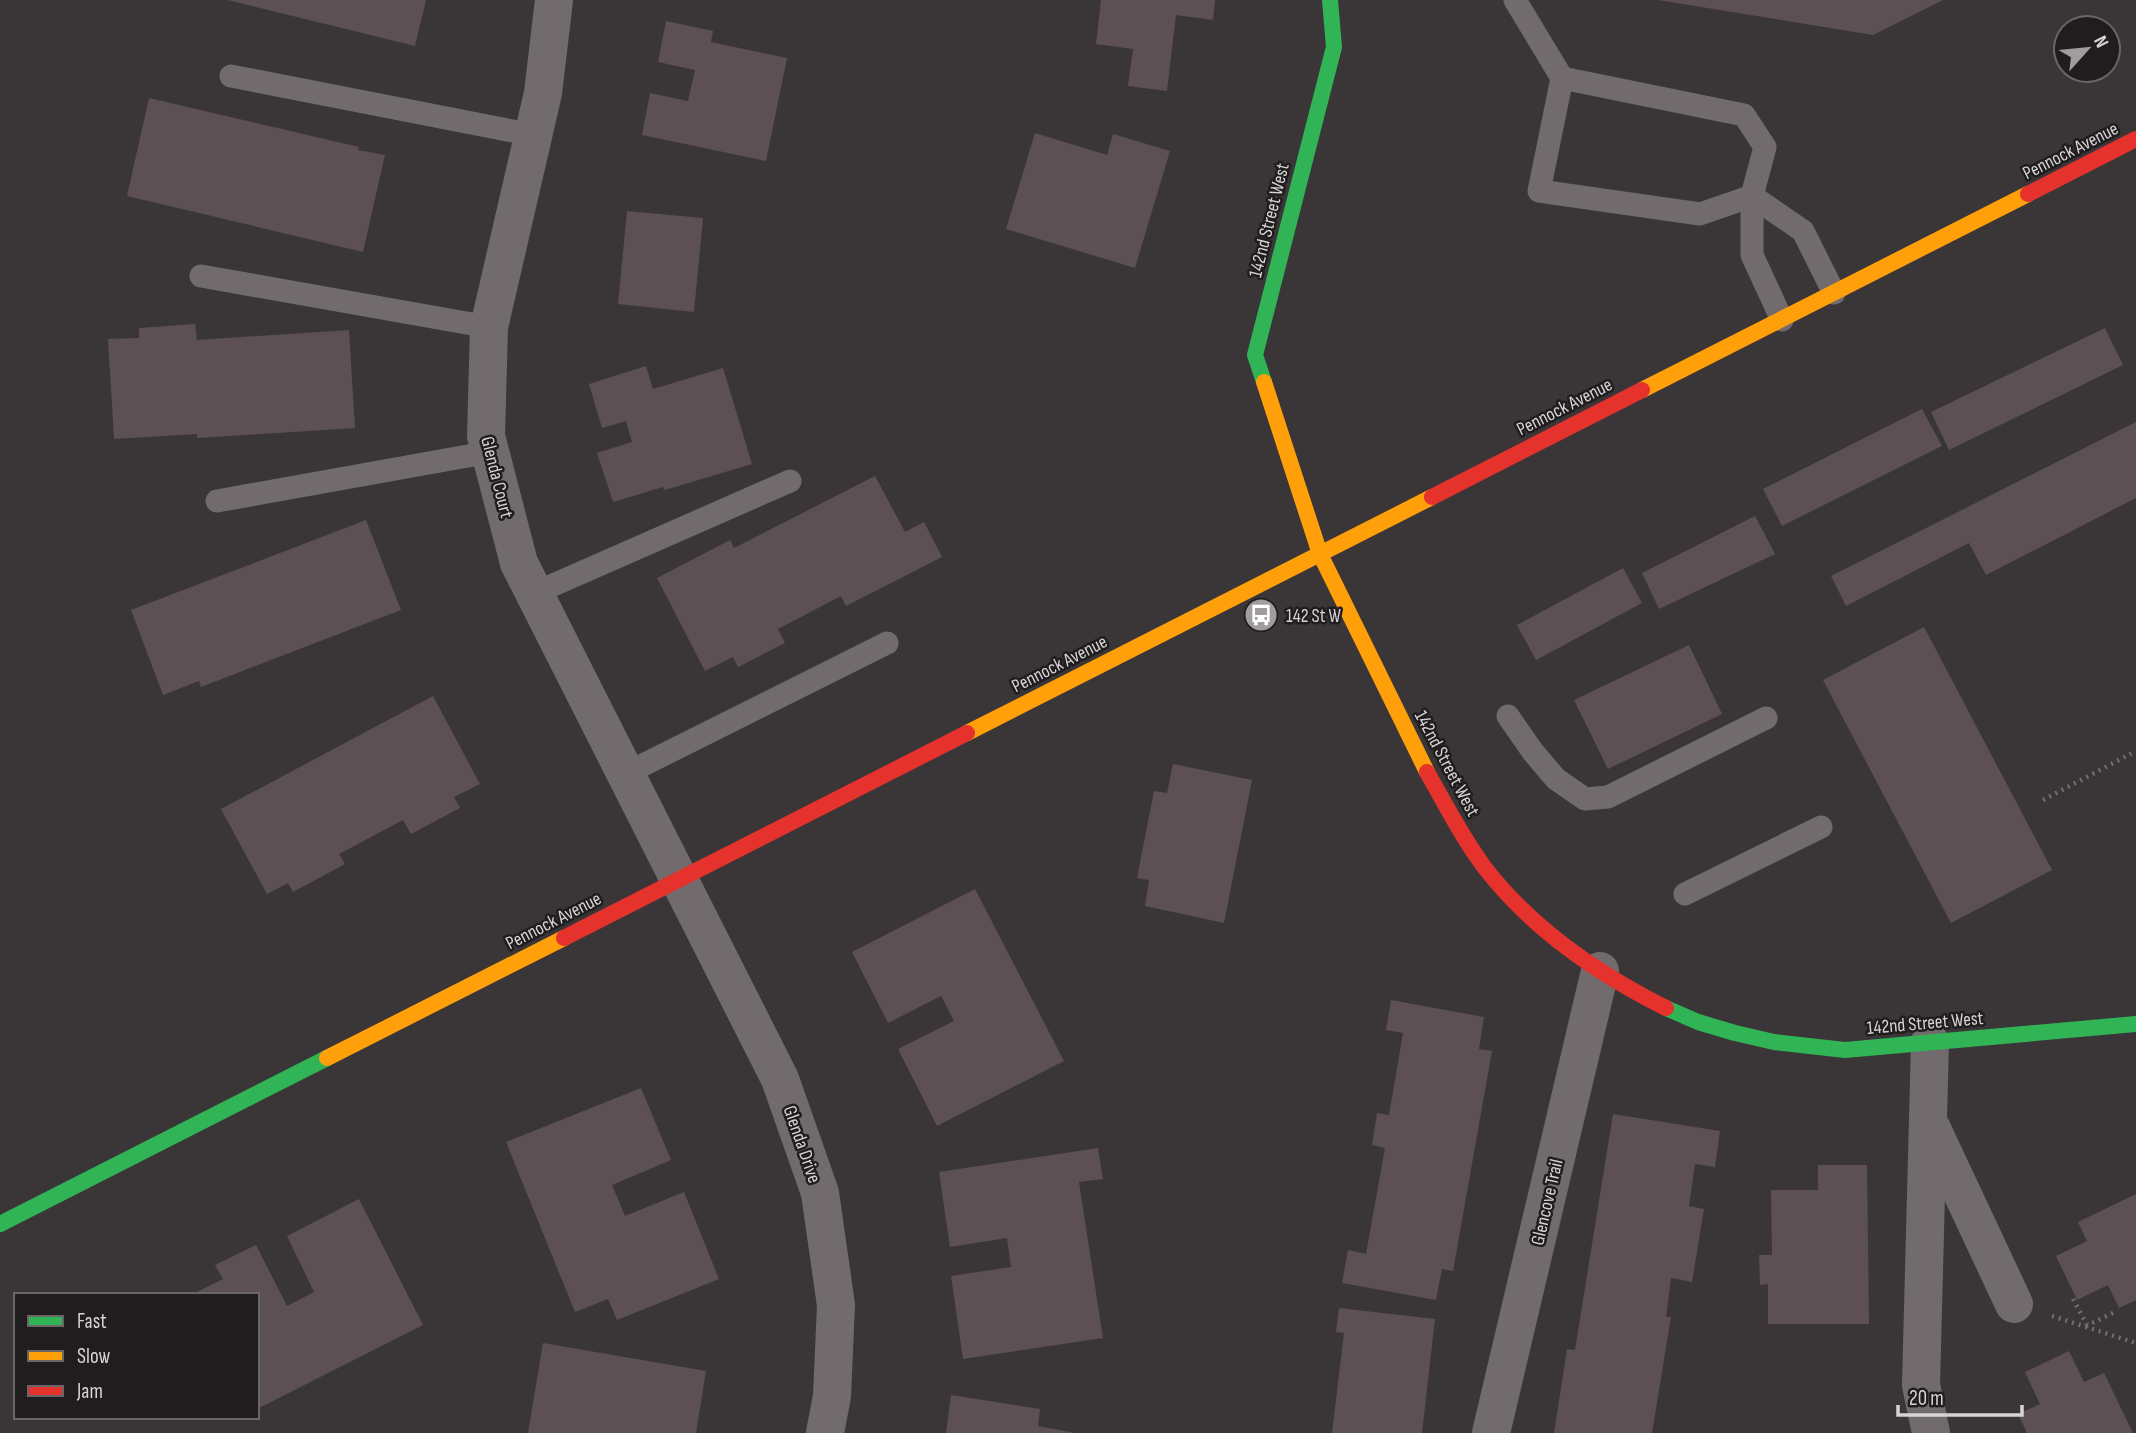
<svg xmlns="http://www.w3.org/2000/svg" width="2136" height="1433" viewBox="0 0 2136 1433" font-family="'Sofia Sans Condensed',sans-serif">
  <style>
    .building { fill: #5c5055 }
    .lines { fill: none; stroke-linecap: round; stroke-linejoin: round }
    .path { stroke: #746e70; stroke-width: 4.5; stroke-dasharray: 2 5; stroke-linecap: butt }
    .lane { stroke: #726b6e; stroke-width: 23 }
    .street { stroke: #726b6e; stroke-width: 38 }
    .fast { stroke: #30b455; stroke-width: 16 }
    .slow { stroke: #ff9f0a; stroke-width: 16 }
    .jam { stroke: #e5322d; stroke-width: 16 }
    .labels { text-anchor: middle; stroke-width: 5; stroke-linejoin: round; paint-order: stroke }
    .street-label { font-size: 19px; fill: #d8d3d4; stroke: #201d1e }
    .poi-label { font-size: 19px; fill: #d8d3d4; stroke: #201d1e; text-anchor: start }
  </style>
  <rect width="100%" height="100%" fill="#3a3638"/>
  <g class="building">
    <polygon points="228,0 426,0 415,46"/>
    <polygon points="1101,0 1215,0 1213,20 1176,15 1167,91 1128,86 1133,49 1096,44"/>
    <polygon points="1658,0 1943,0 1873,35"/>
    <polygon points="666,21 713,31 711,42 787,58 766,161 642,135 650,93 688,101 695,70 658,62"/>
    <polygon points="149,98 359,147 358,150 385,155 363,252 127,196"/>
    <polygon points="1035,133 1107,155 1113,134 1170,151 1135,268 1006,229"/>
    <polygon points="627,211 703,218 694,312 618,304"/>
    <polygon points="195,324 197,340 349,330 355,428 197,438 197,434 114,439 108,339 139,338 139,328"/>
    <polygon points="2105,328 2123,365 1949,450 1931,412"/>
    <polygon points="646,366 653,389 723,368 752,464 665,490 663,487 613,502 597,453 632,442 626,421 602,428 589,384"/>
    <polygon points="1922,409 1942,446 1782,526 1763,489"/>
    <polygon points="2136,422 2136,498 1986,575 1969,543 1846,606 1831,576"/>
    <polygon points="875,476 905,532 924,522 942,557 846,606 841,596 778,629 785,643 738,667 733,657 705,671 657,578 730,540 734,548"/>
    <polygon points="1755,516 1775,554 1659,609 1642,573"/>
    <polygon points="366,520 401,610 201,687 199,681 163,695 131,610"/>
    <polygon points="1623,568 1642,603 1536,660 1517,625"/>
    <polygon points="1924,627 2052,870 1951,923 1823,680"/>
    <polygon points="1689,645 1722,714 1608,769 1574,700"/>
    <polygon points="433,696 480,784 454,797 460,808 411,834 403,820 339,854 345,864 293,892 288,883 267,894 221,809"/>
    <polygon points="1173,764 1252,780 1224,923 1145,906 1149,880 1137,878 1154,791 1167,793"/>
    <polygon points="975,889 1064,1061 937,1126 898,1049 954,1021 941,996 888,1023 852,952"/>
    <polygon points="1391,1000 1484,1017 1479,1049 1492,1051 1453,1271 1442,1269 1436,1300 1342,1283 1348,1250 1366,1254 1385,1148 1372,1145 1377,1113 1389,1115 1403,1033 1386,1030"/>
    <polygon points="641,1088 671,1160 612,1185 625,1216 684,1192 719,1279 617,1320 608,1299 575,1312 506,1142"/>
    <polygon points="1613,1114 1720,1131 1715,1167 1695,1164 1689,1206 1704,1209 1692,1282 1671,1278 1666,1317 1671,1317 1652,1433 1554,1433 1567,1349 1575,1350"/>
    <polygon points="1098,1148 1103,1179 1079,1182 1103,1338 963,1359 951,1276 1011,1267 1007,1238 950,1247 939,1172"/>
    <polygon points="1818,1165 1867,1165 1869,1324 1768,1324 1768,1284 1760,1285 1759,1255 1772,1255 1771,1190 1818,1190"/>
    <polygon points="2136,1194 2136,1300 2119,1308 2108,1285 2077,1300 2056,1256 2087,1241 2078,1222"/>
    <polygon points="359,1199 423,1325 257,1409 257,1295 191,1295 223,1279 215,1265 256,1245 287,1306 314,1292 287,1236"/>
    <polygon points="1339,1308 1435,1319 1422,1433 1332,1433 1344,1333 1336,1332"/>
    <polygon points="543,1343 706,1371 696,1433 528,1433"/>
    <polygon points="2069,1351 2084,1382 2104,1373 2133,1433 2027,1433 2018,1414 2040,1404 2025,1372"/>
    <polygon points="951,1395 1040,1409 1038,1426 1075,1433 946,1433"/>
  </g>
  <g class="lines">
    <g class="path">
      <polyline points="2043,800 2136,751"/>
      <polyline points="2073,1299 2087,1325"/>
      <polyline points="2052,1316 2136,1343"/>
      <polyline points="2086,1326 2117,1311"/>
    </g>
    <g class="lane">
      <polyline points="1515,0 1562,78 1744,115 1765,147 1752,196 1752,255 1782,320"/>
      <polyline points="231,76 533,135"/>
      <polyline points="1562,78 1539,191 1700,214 1752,196"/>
      <polyline points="1752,196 1803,231 1834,293"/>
      <polyline points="201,276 489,327"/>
      <polyline points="217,501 490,452"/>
      <polyline points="535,593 790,481"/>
      <polyline points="1508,716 1533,752 1556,779 1585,799 1608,797 1766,718"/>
      <polyline points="625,774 887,643"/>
      <polyline points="1685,894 1821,827"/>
    </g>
    <g class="street">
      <polyline points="554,0 543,93 489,327 486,436 519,563 780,1079 820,1193 836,1305 832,1396 825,1433"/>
      <polyline points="1930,1042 1921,1385 1931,1433"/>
      <polyline points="1932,1129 2014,1304"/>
      <polyline points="1491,1433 1600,971"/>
    </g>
    <g class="fast">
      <polyline points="1264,382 1255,355 1334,47 1330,0"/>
      <polyline points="1666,1008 1698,1022 1735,1033 1774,1042 1845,1050 2136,1024"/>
      <polyline points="0,1224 327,1058"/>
    </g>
    <g class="slow">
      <polyline points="1264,382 1320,554 1427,772"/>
      <polyline points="1642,390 2028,194"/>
      <polyline points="967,733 1432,497"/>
      <polyline points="327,1058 564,938"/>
    </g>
    <g class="jam">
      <polyline points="2028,194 2136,139"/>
      <polyline points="1432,497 1642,390"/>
      <path d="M1427,772C1445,804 1463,839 1485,868C1533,930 1598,974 1666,1008"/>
      <polyline points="564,938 967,733"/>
    </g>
  </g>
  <defs>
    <symbol id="bus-disc" viewBox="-11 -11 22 22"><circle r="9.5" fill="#a19c9d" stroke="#201d1e"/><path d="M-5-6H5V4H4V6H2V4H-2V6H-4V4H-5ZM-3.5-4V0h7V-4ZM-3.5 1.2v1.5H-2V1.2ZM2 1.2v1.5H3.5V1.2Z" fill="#fff"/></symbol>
  </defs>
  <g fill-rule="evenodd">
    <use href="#bus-disc" x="1242" y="596" width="38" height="38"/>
  </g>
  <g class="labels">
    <g class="street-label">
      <text transform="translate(2070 150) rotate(-27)" y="7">Pennock Avenue</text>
      <text transform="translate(1268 220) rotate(-76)" y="7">142nd Street West</text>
      <text transform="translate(1564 406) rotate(-27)" y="7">Pennock Avenue</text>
      <text transform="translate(498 477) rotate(76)" y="7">Glenda Court</text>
      <text transform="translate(1059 663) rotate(-27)" y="7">Pennock Avenue</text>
      <text transform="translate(1448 763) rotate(62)" y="7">142nd Street West</text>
      <text transform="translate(553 920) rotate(-27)" y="7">Pennock Avenue</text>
      <text transform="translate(1925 1022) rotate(-5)" y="7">142nd Street West</text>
      <text transform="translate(803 1144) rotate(71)" y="7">Glenda Drive</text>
      <text transform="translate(1546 1202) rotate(-77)" y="7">Glencove Trail</text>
    </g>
    <g class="poi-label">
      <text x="1286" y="622">142 St W</text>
    </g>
  </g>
  <rect x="14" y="1293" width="245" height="126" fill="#201d1e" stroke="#6a6667" stroke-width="2"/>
  <rect x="28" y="1316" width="35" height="10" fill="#30b455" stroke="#6a6667" stroke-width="2"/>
  <text x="77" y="1328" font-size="21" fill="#d8d3d4">Fast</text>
  <rect x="28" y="1351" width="35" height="10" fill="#ff9f0a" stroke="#6a6667" stroke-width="2"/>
  <text x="77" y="1363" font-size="21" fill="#d8d3d4">Slow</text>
  <rect x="28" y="1386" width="35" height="10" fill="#e5322d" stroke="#6a6667" stroke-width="2"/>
  <text x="77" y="1398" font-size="21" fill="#d8d3d4">Jam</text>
  <g transform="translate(2087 49) rotate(63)"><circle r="33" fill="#201d1e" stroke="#6a6667" stroke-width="2"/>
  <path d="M0-5L12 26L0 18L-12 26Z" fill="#a19c9d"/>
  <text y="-10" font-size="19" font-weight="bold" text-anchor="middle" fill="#d8d3d4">N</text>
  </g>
  <path d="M1898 1405v10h124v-10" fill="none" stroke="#d8d3d4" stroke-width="3.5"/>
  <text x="1909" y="1405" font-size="21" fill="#d8d3d4" stroke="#201d1e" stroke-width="5" paint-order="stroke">20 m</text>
</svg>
